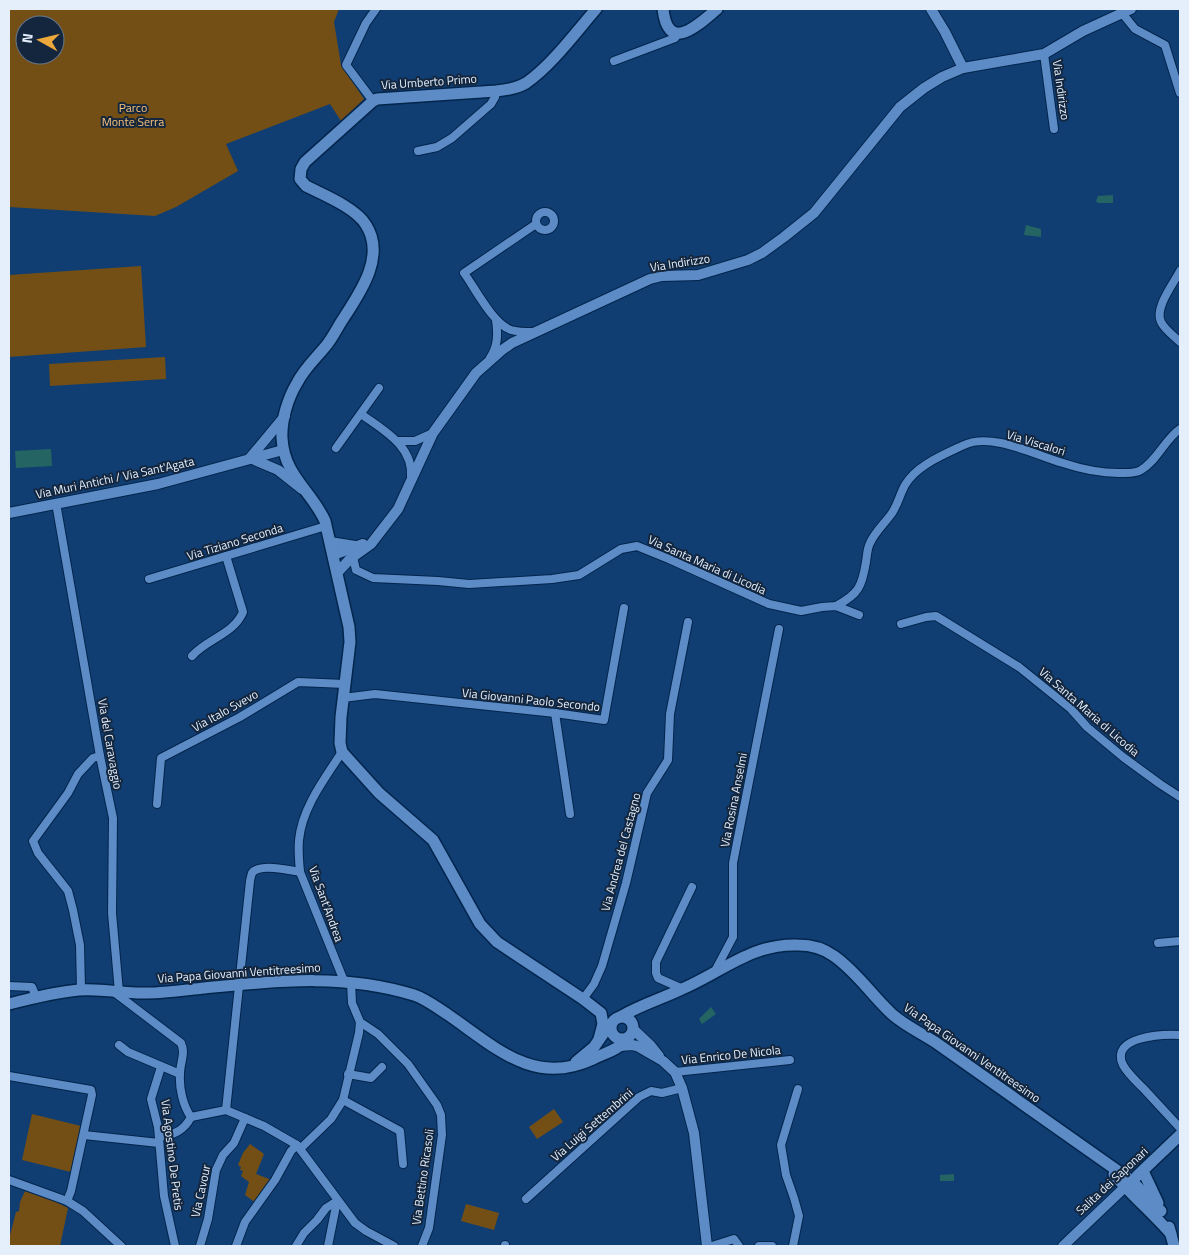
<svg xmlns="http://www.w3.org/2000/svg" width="1189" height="1255" viewBox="0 0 1189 1255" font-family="'Titillium Web',sans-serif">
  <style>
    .green { fill: #734f15; fill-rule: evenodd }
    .water { fill: #246463 }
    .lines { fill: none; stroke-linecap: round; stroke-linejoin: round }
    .minor-casing { stroke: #02254c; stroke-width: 10 }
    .tertiary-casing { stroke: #02254c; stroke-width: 12 }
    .secondary-casing { stroke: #02254c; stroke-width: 14 }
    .minor { stroke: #5c8bc5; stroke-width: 8 }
    .tertiary { stroke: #5c8bc5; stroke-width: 10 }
    .secondary { stroke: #5c8bc5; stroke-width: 11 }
    .labels { text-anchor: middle; stroke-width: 4; stroke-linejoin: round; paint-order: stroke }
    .street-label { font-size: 12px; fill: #e5effb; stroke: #13263e }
    .park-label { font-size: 12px; fill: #f9c47b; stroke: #13263e }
  </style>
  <rect width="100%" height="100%" fill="#103e73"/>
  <g class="green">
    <path d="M9,9H339L334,22L341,65L364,99L341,121L330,104L226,144L238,171L176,207L155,216L9,207ZM25,25H55V55H25Z"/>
    <polygon points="141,266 146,347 9,357 9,275"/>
    <polygon points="165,357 166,379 50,386 49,364"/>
    <polygon points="554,1109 563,1122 537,1139 529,1127"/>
    <polygon points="32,1114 81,1126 71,1172 22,1160"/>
    <polygon points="250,1144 264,1154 256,1174 272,1180 256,1203 245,1195 249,1182 241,1176 243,1171 240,1170 241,1167 238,1165 243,1153"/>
    <polygon points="25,1191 54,1201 68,1208 60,1246 9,1246 9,1239 16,1212 19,1211 20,1202"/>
    <polygon points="466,1204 499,1213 494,1230 461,1221"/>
  </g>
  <g class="water">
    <polygon points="1113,195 1113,203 1098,203 1096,201 1098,196"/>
    <polygon points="1026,225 1041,229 1041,237 1024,235"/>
    <polygon points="51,449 52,466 16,468 15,451"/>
    <polygon points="711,1007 716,1014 702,1024 699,1019"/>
    <polygon points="954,1174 954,1181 940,1181 940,1175"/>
  </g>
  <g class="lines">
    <defs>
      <g id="minor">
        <polyline points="1122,13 1135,29 1165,45 1180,93"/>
        <polyline points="1044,54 1054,129"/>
        <polyline points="614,61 675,38 678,33"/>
        <polyline points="373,101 346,65 366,23 376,9"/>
        <polyline points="418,151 437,147 452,138 491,104 495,97 496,91"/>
        <circle cx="545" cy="221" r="9"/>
        <path d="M1180,271C1174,283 1154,308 1161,322C1165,330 1174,336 1180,342"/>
        <path d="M534,332C526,332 518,332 511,330C493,324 475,288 464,273L536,224"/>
        <path d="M490,358C498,346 498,334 496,320"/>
        <path d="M361,414C383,430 414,446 411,478"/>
        <polyline points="397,441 415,441 433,433"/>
        <polyline points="336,448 379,388"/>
        <polyline points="56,503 100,756 113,818 112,913 119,992"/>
        <polyline points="353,557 356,570 373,578 438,581 469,584 552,579 579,575 621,549 637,546 669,559 769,604 801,611 822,607 836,606 859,615"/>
        <polyline points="149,579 326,526"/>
        <path d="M836,606C859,594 862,586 866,562C867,556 867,549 870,543C875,532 885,523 892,513C898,504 900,494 905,485C917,465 943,455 964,445C992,432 1035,455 1063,463C1081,469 1100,473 1119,473C1126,473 1135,474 1141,470C1157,461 1165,439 1180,429"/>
        <polyline points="901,624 926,617 936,616 1019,667 1071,709 1087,727 1123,757 1160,784 1180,797"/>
        <path d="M192,656C207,639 234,634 243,612L226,556"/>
        <polyline points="343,698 375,694 555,713 604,720 624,608"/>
        <polyline points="555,713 570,814"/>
        <path d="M342,752C325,778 302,808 299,840C298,851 299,861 300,872L344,981"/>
        <polyline points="157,804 161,758 240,717 298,682 345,684"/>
        <polyline points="1158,943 1180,941"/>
        <polyline points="715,971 733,937 733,863 779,629"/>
        <polyline points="9,986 32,987 36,997"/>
        <polyline points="81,989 80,945 73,910 68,891 38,853 33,841 68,793 78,774 93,758 100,756"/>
        <polyline points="683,989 658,978 656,973 656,962 692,887"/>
        <path d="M114,992L181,1043C186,1054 180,1062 180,1074C179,1088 183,1106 191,1117"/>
        <polyline points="583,999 594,984 602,966 626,883 647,793 668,760 670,714 688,622"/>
        <polyline points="360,1022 378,1034 408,1064 437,1105 441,1115 442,1135 429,1228 422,1246"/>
        <path d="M1180,1035C1164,1034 1109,1036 1123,1065C1128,1074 1136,1081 1143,1088C1155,1101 1168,1115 1180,1128"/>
        <polyline points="119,1045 128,1052 180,1074"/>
        <polyline points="161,1067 151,1099 158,1127 164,1196 175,1246"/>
        <polyline points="675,1072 790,1060"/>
        <polyline points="348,1074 371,1078 382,1067"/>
        <polyline points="9,1076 91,1090 92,1095 71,1191 67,1201"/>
        <polyline points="343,1100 400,1131 403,1164"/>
        <path d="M226,1110L250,881C250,880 252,873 252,873C259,863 290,870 300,872"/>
        <polyline points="191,1117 226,1110 264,1126 297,1145 355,1223 366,1231 394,1246"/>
        <polyline points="84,1135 159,1143"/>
        <path d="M159,1137C173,1135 184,1131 191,1117"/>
        <polyline points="300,1149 331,1119 343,1100 359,1033 360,1022 352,1003 351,982"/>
        <polyline points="9,1180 67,1201 83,1211 121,1246"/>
        <polyline points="526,1199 639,1097 651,1091 662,1093 682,1088"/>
        <polyline points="200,1246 208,1219 216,1170 223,1155 234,1143 245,1118"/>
        <polyline points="236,1246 245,1222 275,1180 291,1151 297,1145"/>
        <polyline points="296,1246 304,1233 317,1220 326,1208 337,1201"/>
        <polyline points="328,1246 337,1201"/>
        <polyline points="505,1246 505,1245"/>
        <polyline points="712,1246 734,1239 739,1246"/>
        <polyline points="759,1246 772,1246"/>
        <polyline points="793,1246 799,1216 794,1198 786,1175 781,1145 798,1089"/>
      </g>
      <g id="tertiary">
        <polyline points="931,9 945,32 963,68"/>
        <polyline points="285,416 250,458 278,470 302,489"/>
        <polyline points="9,513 158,484 283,450"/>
        <polyline points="330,542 355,546"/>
        <polyline points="333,557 336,554 363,544"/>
        <polyline points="337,573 350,559 371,544 398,509 433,433 476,373 502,350 512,343 650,279 662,276 698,275 748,260 762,253 784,237 814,213 900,107 924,88 942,77 963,68 1044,54 1083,31 1131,9"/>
        <polyline points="633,1029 651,1046 659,1056"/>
        <polyline points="620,1046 632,1045 637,1046 663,1061 675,1072 682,1088 694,1133 707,1246"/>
        <polyline points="1063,1246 1125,1187"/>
      </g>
      <g id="secondary">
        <path d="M596,9C576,32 551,66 526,83C518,88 506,90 496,91L377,99L373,101L305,162L301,169L300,179L306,186C324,195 356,208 366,225C386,256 360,293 343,319C337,328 332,339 325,347C315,359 304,369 297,383C288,398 281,420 282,438C284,476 311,490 325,521L349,627L350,642L341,717L340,743L342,752L379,793L433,840L480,924L497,942L583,999L601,1013L603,1024L599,1039"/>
        <path d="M663,9C668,55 699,24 717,9"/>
        <path d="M9,1004C32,998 56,992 79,990C102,988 125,994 147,993C166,993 185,990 204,988C276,981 344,973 414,995C426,999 436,1007 447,1014C494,1046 533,1087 593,1059C605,1053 620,1049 628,1038"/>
        <circle cx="622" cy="1028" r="11"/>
        <path d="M620,1017C640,1005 661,999 682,989C722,972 752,943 798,945C811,945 823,948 834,956C857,972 873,997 893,1015C906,1026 921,1033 935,1042L1132,1181L1161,1211"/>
        <polyline points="576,1062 594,1047 603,1034"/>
        <polyline points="1143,1171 1158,1203"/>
        <path d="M1114,1174C1131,1195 1153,1213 1171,1234"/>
        <polyline points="1137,1176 1180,1135"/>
        <polyline points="1169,1227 1174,1246"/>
      </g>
    </defs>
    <use href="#minor" class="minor-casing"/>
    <use href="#tertiary" class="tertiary-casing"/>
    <use href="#secondary" class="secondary-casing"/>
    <use href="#minor" class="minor"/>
    <use href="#tertiary" class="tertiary"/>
    <use href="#secondary" class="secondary"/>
  </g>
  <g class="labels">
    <g class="street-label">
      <text transform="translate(429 82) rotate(-4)" y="4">Via Umberto Primo</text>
      <text transform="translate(1061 90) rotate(82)" y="4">Via Indirizzo</text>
      <text transform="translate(680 263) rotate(-9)" y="4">Via Indirizzo</text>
      <text transform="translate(1036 443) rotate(17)" y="4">Via Viscalori</text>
      <text transform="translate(115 478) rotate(-12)" y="4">Via Muri Antichi / Via Sant'Agata</text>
      <text transform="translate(235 542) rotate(-17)" y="4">Via Tiziano Seconda</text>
      <text transform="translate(707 565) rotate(24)" y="4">Via Santa Maria di Licodia</text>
      <text transform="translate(531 700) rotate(6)" y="4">Via Giovanni Paolo Secondo</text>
      <text transform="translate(225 711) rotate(-29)" y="4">Via Italo Svevo</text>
      <text transform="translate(1089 712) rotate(41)" y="4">Via Santa Maria di Licodia</text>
      <text transform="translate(110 744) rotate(80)" y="4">Via del Caravaggio</text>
      <text transform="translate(734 800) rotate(-79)" y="4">Via Rosina Anselmi</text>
      <text transform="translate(621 852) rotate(-75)" y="4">Via Andrea del Castagno</text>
      <text transform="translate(326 904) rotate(70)" y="4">Via Sant'Andrea</text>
      <text transform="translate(239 973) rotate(-4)" y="4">Via Papa Giovanni Ventitreesimo</text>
      <text transform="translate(972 1053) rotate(35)" y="4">Via Papa Giovanni Ventitreesimo</text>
      <text transform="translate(731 1055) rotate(-6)" y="4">Via Enrico De Nicola</text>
      <text transform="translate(592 1125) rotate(-41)" y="4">Via Luigi Settembrini</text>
      <text transform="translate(172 1155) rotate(83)" y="4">Via Agostino De Pretis</text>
      <text transform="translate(423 1177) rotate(-82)" y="4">Via Bettino Ricasoli</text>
      <text transform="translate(1112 1181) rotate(-43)" y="4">Salita dei Saponari</text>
      <text transform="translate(201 1191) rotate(-78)" y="4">Via Cavour</text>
    </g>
    <g class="park-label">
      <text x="133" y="112">Parco<tspan x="133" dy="14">Monte Serra</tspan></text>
    </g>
  </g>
  <rect width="1189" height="1255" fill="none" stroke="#e5effb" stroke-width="20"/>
  <g transform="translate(40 40) rotate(278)"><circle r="24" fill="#13263e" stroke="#67768a"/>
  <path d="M0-4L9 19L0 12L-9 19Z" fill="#eda83b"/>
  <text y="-8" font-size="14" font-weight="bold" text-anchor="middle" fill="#e5effb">N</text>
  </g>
</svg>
